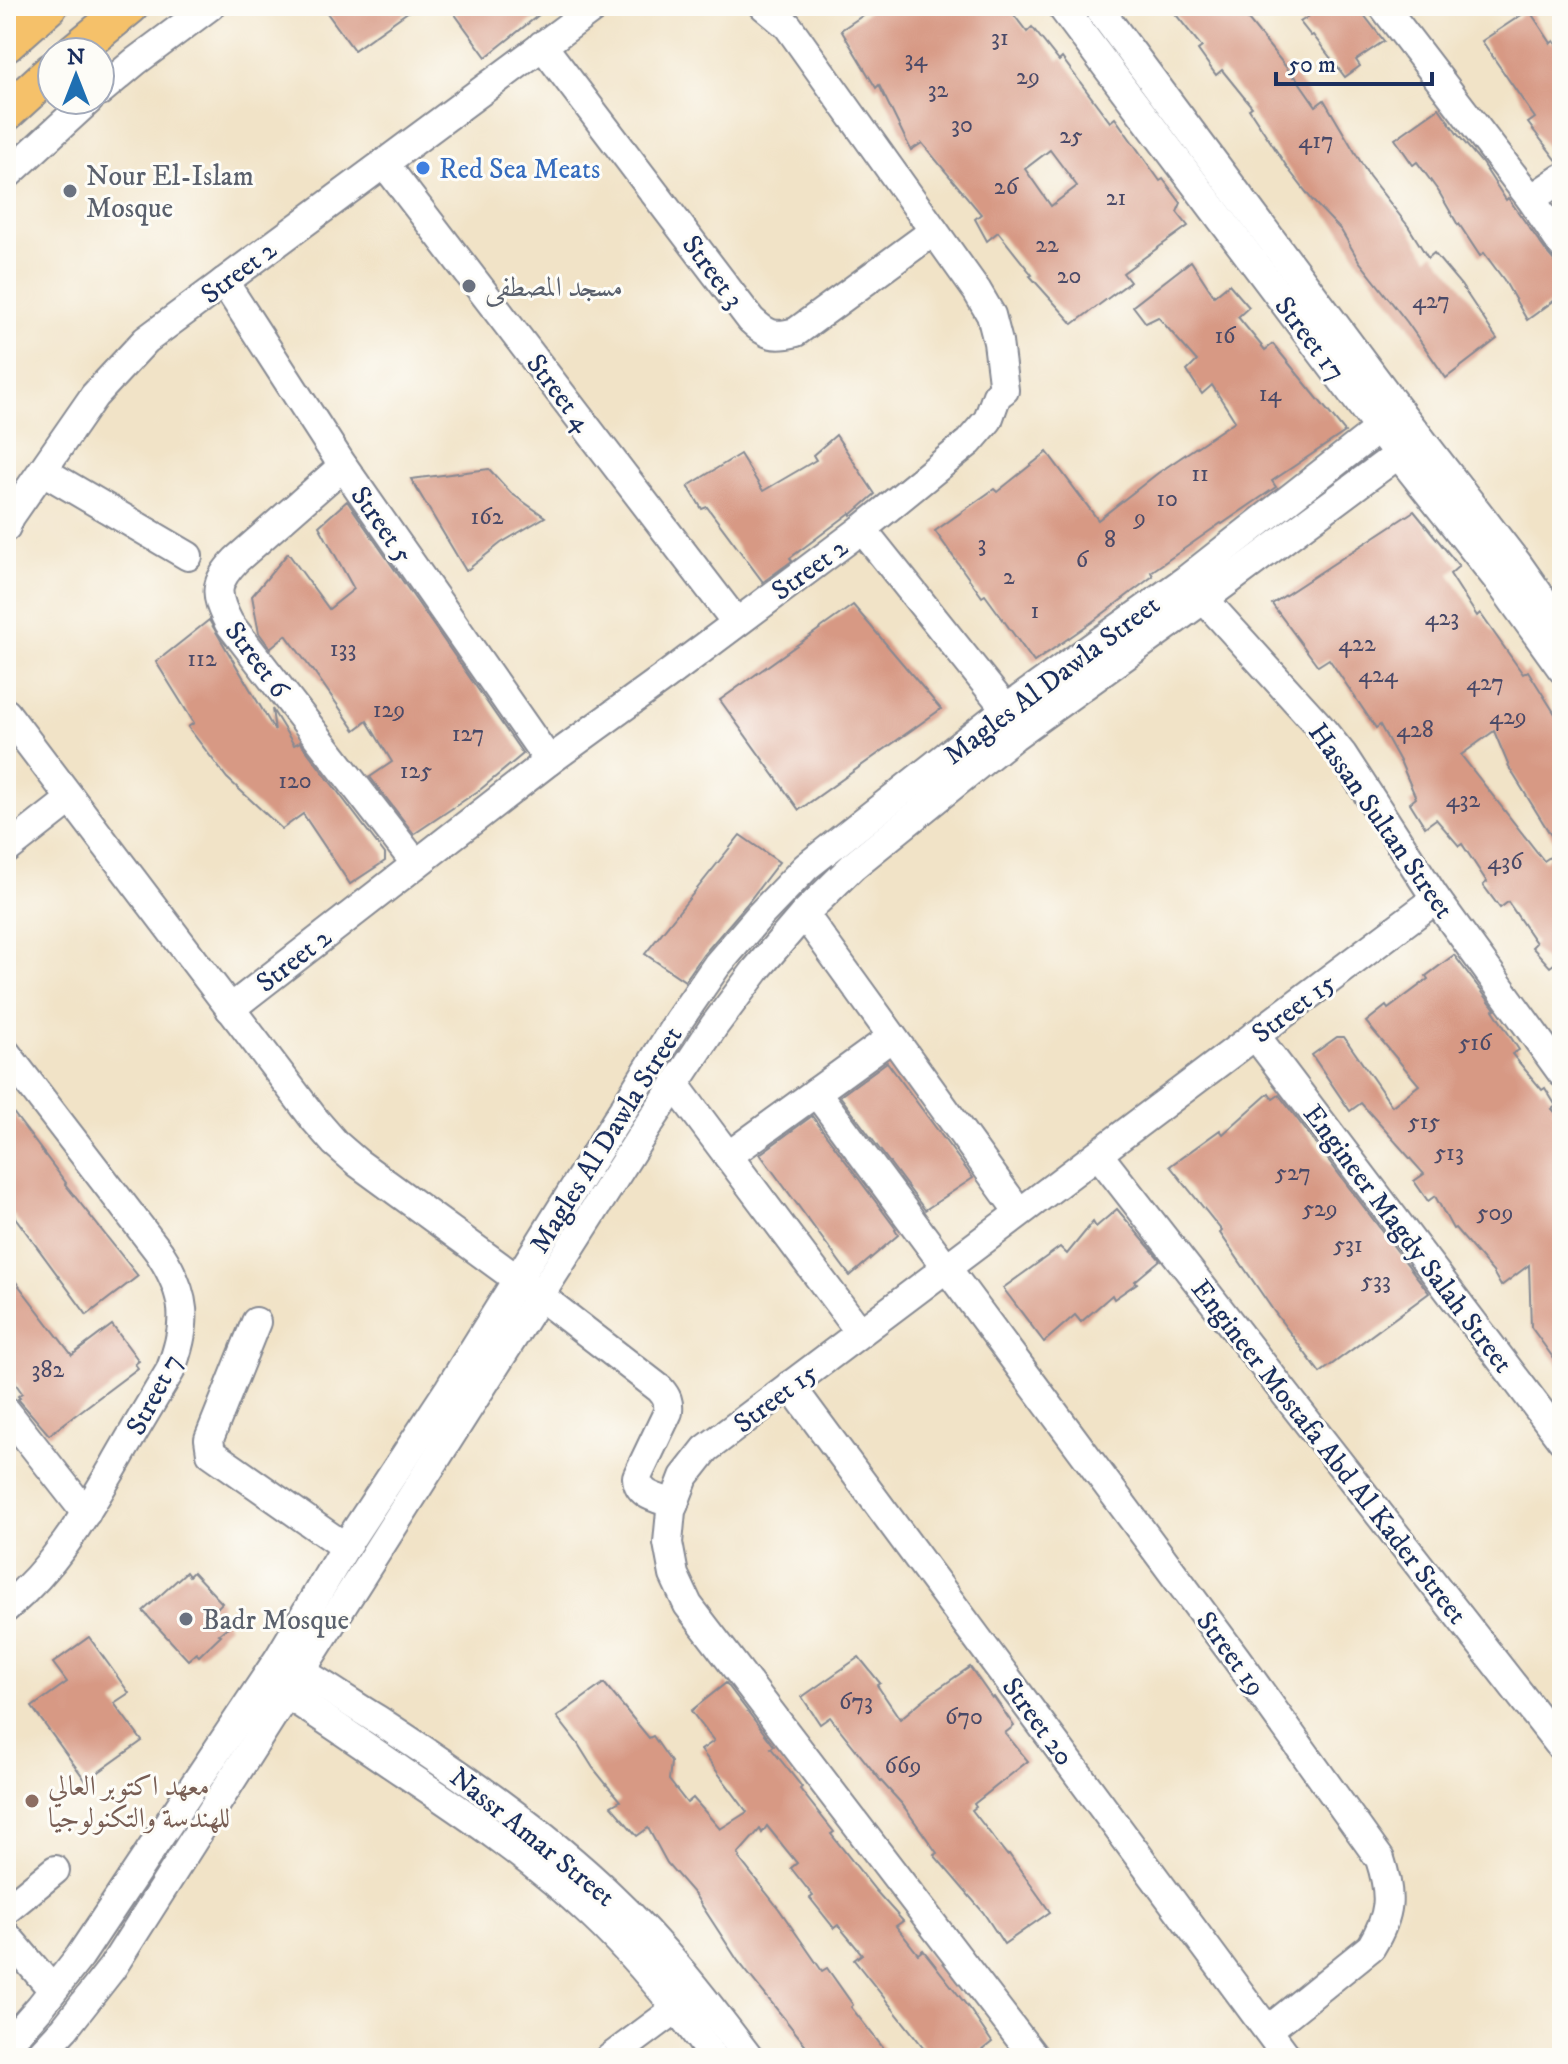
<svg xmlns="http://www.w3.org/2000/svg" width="1568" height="2064" viewBox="0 0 1568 2064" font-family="'IM FELL DW Pica',Amiri,serif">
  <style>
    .building { fill: #d79984; fill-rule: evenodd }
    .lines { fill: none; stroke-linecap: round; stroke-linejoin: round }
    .minor-casing { stroke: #868992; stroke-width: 32 }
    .major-casing { stroke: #868992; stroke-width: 40 }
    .minor { stroke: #fff; stroke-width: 28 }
    .major { stroke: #f5c16b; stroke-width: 36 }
    .shop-dot { fill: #3f7fe0; stroke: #fdfcf7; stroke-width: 3 }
    .worship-dot { fill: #6b7280; stroke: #fdfcf7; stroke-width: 3 }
    .education-dot { fill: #8d6e63; stroke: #fdfcf7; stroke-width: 3 }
    .labels { text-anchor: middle; stroke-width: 6; stroke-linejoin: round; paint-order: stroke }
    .number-label { font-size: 24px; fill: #4a4a68 }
    .shop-label { font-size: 28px; fill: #366cbe; stroke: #fdfcf7; text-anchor: start }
    .worship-label { font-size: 28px; fill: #5b616d; stroke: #fdfcf7; text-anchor: start }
    .street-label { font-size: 28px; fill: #1b2f5e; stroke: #fdfcf7 }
    .education-label { font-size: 28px; fill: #785e54; stroke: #fdfcf7; text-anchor: start }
  </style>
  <rect width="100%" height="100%" fill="#fdfcf7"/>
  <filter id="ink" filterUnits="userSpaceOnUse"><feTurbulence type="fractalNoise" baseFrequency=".0125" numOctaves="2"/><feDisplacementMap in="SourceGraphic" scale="16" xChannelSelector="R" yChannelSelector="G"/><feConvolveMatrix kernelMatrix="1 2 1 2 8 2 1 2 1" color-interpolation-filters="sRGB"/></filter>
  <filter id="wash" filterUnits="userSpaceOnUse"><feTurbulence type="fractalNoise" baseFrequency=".006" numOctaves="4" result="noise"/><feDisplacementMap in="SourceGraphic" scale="32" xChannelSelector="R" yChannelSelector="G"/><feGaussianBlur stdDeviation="1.8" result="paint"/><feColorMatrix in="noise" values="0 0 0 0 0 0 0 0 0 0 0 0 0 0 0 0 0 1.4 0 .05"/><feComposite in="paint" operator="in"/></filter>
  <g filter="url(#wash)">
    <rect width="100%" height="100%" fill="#f1e3c7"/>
    <g id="blocks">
      <g class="building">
        <polygon points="322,6 416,6 354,50"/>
        <polygon points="449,6 550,6 486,57"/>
        <path d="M877,6H1007L1027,32L1032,27L1059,61L1062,58L1110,122L1115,118L1160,181L1163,179L1181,203L1177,212L1188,226L1123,273L1130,282L1073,324L1030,276L1032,275L998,232L987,241L975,219L981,214L922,143L911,150L879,85L876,88L841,30ZM1050,150L1077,186L1051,206L1025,169Z"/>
        <polygon points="1169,6 1237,6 1294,77 1295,76 1316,106 1324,100 1369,176 1408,226 1428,258 1434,253 1461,285 1497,339 1446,378 1407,322 1359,261 1341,230 1313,201 1289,170 1249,109 1252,107 1222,70 1216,75 1198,50 1202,47"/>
        <polygon points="1300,6 1357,6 1384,41 1356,60 1360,66 1345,77 1313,35 1311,36 1300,22 1308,17"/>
        <polygon points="1529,10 1551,43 1554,41 1562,53 1562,161 1558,162 1528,123 1535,118 1482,41"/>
        <polygon points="1439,108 1458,135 1482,163 1506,200 1508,198 1548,254 1562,270 1562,295 1527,320 1504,280 1484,253 1480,256 1459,224 1458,225 1439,192 1417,162 1413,165 1395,139"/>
        <polygon points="1191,261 1214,296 1229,284 1249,307 1238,317 1265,350 1273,344 1345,432 1272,481 1276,487 1222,524 1221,523 1151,572 1153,576 1092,622 1034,662 985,595 982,597 935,531 994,489 997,492 1047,452 1098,520 1158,473 1235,421 1212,385 1202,394 1187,371 1197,361 1158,317 1146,323 1133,306"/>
        <polygon points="836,435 875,494 851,515 850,513 790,558 792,561 763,582 707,507 702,509 688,486 740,454 763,491 816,460 813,455"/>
        <polygon points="489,469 511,493 545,517 501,543 466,571 411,479"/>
        <polygon points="347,501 523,754 481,789 414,834 370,777 392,762 367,721 355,730 313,670 312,670 286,635 270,648 259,633 252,596 288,553 329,609 354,589 319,526"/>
        <path d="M1414,511L1459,566L1450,574L1477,616L1480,613L1523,674L1528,671L1562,725V958L1550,967L1532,947L1536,943L1508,902L1500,908L1483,885L1487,882L1462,844L1459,846L1436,819L1425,827L1410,803L1416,798L1401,763L1380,725L1376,728L1329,659L1318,666L1272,604ZM1494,731L1510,769L1560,850L1544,861L1461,755Z"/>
        <polygon points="853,605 941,709 799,810 720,700"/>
        <polygon points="209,620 275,731 272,709 294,745 300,742 385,854 385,861 350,884 303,814 282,829 227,778 188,727 194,723 156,662"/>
        <polygon points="740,835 779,862 746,905 703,955 685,981 645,954"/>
        <polygon points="1454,955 1495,1009 1493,1010 1519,1050 1512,1054 1542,1090 1545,1088 1556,1106 1552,1109 1562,1120 1562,1370 1531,1327 1529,1265 1501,1286 1493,1272 1455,1228 1453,1229 1435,1196 1428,1201 1414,1181 1424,1174 1361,1103 1350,1111 1312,1055 1337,1037 1344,1037 1392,1106 1419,1085 1366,1022 1386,1006 1388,1009 1428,979 1426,976"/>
        <polygon points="887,1062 973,1178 925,1210 840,1096"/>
        <polygon points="1269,1093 1273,1099 1279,1095 1429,1293 1320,1373 1273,1310 1220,1233 1222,1231 1170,1166 1220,1130 1223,1134"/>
        <polygon points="6,1103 66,1183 65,1184 138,1276 87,1315 6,1205"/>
        <polygon points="812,1116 896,1229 895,1230 898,1235 850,1276 760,1154"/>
        <polygon points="1117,1209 1160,1260 1135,1281 1137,1283 1114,1299 1112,1295 1081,1322 1075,1315 1044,1342 1003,1288 1060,1247 1067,1254 1093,1222 1096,1227"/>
        <polygon points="6,1269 72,1355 112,1325 139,1361 135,1364 138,1368 49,1435 18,1399 20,1398 18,1396 22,1393 6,1370"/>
        <polygon points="186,1572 189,1576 193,1572 222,1603 215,1610 229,1626 219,1634 221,1635 199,1656 196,1653 188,1660 143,1611"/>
        <polygon points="89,1637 129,1693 114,1703 142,1741 86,1781 32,1707 67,1682 53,1663"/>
        <polygon points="859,1657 880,1683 877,1685 900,1719 929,1695 970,1667 992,1698 994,1697 1014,1726 1005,1733 1028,1761 974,1804 976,1807 972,1810 1007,1855 1009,1854 1050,1912 1004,1944 983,1912 934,1855 937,1853 902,1804 881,1781 830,1717 820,1724 802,1697"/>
        <polygon points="604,1683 649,1738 653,1736 671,1762 669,1780 687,1803 693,1798 720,1829 747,1812 701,1750 714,1741 691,1711 726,1683 774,1746 771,1748 802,1787 800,1789 834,1832 831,1834 876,1891 903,1921 896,1926 918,1954 923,1950 971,2011 992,2042 972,2058 932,2058 854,1960 862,1954 838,1925 834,1928 810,1898 813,1896 791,1868 797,1863 767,1826 762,1833 760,1829 738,1854 740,1857 739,1858 779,1909 822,1971 827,1968 853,2005 851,2007 891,2058 816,2058 738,1961 695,1895 667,1863 648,1828 637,1836 611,1806 620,1801 593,1768 578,1744 557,1717"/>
      </g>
    </g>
  </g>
  <g filter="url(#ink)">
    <use href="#blocks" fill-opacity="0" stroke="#868992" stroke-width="2"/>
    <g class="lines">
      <defs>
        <g id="minor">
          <polyline points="1061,6 1398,454 1498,580 1562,669"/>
          <polyline points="1097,6 1400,412 1517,563 1562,627"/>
          <polyline points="1383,6 1531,199 1562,245"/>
          <path d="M542,45L751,320C767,335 774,338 796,332L934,231"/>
          <polyline points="100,91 136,61 210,6"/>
          <polyline points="384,163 736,622"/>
          <polyline points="6,176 89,100"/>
          <polyline points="1531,199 1562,178"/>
          <polyline points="224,282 343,466 549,761"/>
          <path d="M343,466L236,560C214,583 214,594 229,623L416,864"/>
          <polyline points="43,471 188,556"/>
          <polyline points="6,527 10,517 94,396 146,340 596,6"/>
          <polyline points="862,529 1006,709"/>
          <polyline points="1192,586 1320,727 1342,754 1436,899 1562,1073"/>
          <path d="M6,713L315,1120L335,1143L358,1163L540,1296L660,1389C667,1397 669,1402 668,1412L637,1477C638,1496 658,1498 674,1504"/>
          <polyline points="6,850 71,799"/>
          <polyline points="804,914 1019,1212"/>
          <polyline points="230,1009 549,761 666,676 862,529 969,442 988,420 997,395 1004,390 998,342 991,315 977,291 788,26 764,6"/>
          <polyline points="1255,1035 1562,1440"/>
          <path d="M6,1053L159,1252C187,1295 189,1323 170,1371C151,1403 132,1434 114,1466C81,1522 56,1565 6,1608"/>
          <polyline points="675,1085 860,1332"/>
          <path d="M816,1092L1236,1658L1380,1859C1392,1896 1391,1914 1371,1947L1268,2030"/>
          <polyline points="1098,1154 1562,1748"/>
          <polyline points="728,1156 892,1037"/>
          <polyline points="256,1322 209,1439 211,1453 345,1547"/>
          <polyline points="790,1385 1288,2058"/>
          <polyline points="6,1411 86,1513"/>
          <path d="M285,1662C317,1680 347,1701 378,1720C459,1773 541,1829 611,1896C663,1945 706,2001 749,2058"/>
          <path d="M272,1685C316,1712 360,1743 403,1772C469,1816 534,1860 592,1915C638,1958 677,2007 714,2058"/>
          <polyline points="6,1910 55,1870"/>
          <polyline points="6,1935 53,1990"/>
          <polyline points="6,2046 40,2007 80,1956 279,1658 345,1547 449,1389 679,1020 717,965 760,915 806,867 1006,709 1187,579 1400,412"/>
          <polyline points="37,2058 65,2028 112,1968 647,1127 714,1026 756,970 804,914 853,866 1014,736 1204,599 1420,438"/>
          <polyline points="610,2058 692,1997"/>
          <polyline points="1035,2058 688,1605 674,1575 668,1543 671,1511 684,1477 706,1449 1436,899"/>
        </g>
        <g id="major">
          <polyline points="6,44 49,6"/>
          <polyline points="74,52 130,6"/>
          <polyline points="6,113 52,71"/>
        </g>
      </defs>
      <use href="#minor" class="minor-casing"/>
      <use href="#major" class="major-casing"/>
      <use href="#minor" class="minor"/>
      <use href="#major" class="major"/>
    </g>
  </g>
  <circle class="shop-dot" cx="423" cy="168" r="8"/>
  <g class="worship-dot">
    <circle cx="70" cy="191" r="8"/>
    <circle cx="469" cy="286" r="8"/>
    <circle cx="186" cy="1619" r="8"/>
  </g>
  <circle class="education-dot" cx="32" cy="1801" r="8"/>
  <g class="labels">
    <g class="number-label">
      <text x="1000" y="45">31</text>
      <text x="916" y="66">34</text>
      <text x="1028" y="84">29</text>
      <text x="938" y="97">32</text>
      <text x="962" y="132">30</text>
      <text x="1071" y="143">25</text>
      <text x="1316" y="148">417</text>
      <text x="1006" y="194">26</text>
      <text x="1116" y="205">21</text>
      <text x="1047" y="252">22</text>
      <text x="1069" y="283">20</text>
      <text x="1431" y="308">427</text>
      <text x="1225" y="343">16</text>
      <text x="1270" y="401">14</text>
      <text x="1200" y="481">11</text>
      <text x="1167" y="506">10</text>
      <text x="487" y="524">162</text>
      <text x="1140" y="525">9</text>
      <text x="1110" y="547">8</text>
      <text x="982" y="551">3</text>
      <text x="1082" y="567">6</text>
      <text x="1009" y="584">2</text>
      <text x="1035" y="618">1</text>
      <text x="1442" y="625">423</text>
      <text x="1357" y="651">422</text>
      <text x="343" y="656">133</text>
      <text x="202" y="666">112</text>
      <text x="1378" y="682">424</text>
      <text x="1485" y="690">427</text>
      <text x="389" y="717">129</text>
      <text x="1508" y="724">429</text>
      <text x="1415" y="737">428</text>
      <text x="468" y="741">127</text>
      <text x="416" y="778">125</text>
      <text x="295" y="788">120</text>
      <text x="1463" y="807">432</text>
      <text x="1505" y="869">436</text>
      <text x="1475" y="1050">516</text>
      <text x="1424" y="1129">515</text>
      <text x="1449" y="1160">513</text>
      <text x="1293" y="1180">527</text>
      <text x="1320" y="1216">529</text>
      <text x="1495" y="1220">509</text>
      <text x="1348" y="1252">531</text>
      <text x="1376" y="1288">533</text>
      <text x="48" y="1377">382</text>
      <text x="856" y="1709">673</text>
      <text x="964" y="1724">670</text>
      <text x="903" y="1773">669</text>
    </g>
    <g class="shop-label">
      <text x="439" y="178">Red Sea Meats</text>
    </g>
    <g class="worship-label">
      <text x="86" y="185">Nour El-Islam<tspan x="86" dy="32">Mosque</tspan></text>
      <text x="485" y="296">مسجد المصطفى</text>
      <text x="202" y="1629">Badr Mosque</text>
    </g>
    <g class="street-label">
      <text transform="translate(238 271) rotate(-37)" y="10">Street 2</text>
      <text transform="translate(714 271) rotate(53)" y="10">Street 3</text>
      <text transform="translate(1311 338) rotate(53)" y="10">Street 17</text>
      <text transform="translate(560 392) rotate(53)" y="10">Street 4</text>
      <text transform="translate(383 524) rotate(55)" y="10">Street 5</text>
      <text transform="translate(809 568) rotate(-36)" y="10">Street 2</text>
      <text transform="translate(258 659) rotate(53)" y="10">Street 6</text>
      <text transform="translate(1051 679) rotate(-37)" y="10">Magles Al Dawla Street</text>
      <text transform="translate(1382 820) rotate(55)" y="10">Hassan Sultan Street</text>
      <text transform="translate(293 959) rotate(-38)" y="10">Street 2</text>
      <text transform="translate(1293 1007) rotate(-37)" y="10">Street 15</text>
      <text transform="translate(605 1139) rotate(-58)" y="10">Magles Al Dawla Street</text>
      <text transform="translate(1409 1238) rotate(53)" y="10">Engineer Magdy Salah Street</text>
      <text transform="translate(153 1394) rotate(-62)" y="10">Street 7</text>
      <text transform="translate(775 1397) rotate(-37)" y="10">Street 15</text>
      <text transform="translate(1330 1451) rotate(52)" y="10">Engineer Mostafa Abd Al Kader Street</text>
      <text transform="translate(1232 1653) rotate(54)" y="10">Street 19</text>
      <text transform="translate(1039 1721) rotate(54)" y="10">Street 20</text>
      <text transform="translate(533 1836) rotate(39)" y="10">Nassr Amar Street</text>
    </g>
    <g class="education-label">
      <text x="48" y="1795">معهد اكتوبر العالي<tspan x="48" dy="32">للهندسة والتكنولوجيا</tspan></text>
    </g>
  </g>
  <rect width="1568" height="2064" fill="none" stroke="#fdfcf7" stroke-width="32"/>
  <g transform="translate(76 76)"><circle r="38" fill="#fdfcf7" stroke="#a3aaba" stroke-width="2"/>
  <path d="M0-6L14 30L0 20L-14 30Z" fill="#1f6fb2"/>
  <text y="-12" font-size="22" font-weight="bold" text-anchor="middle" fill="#1b2f5e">N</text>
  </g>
  <path d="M1276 72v12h156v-12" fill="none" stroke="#1b2f5e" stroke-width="4"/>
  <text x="1288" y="72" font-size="24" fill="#1b2f5e" stroke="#fdfcf7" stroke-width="6" paint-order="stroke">50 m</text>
</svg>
